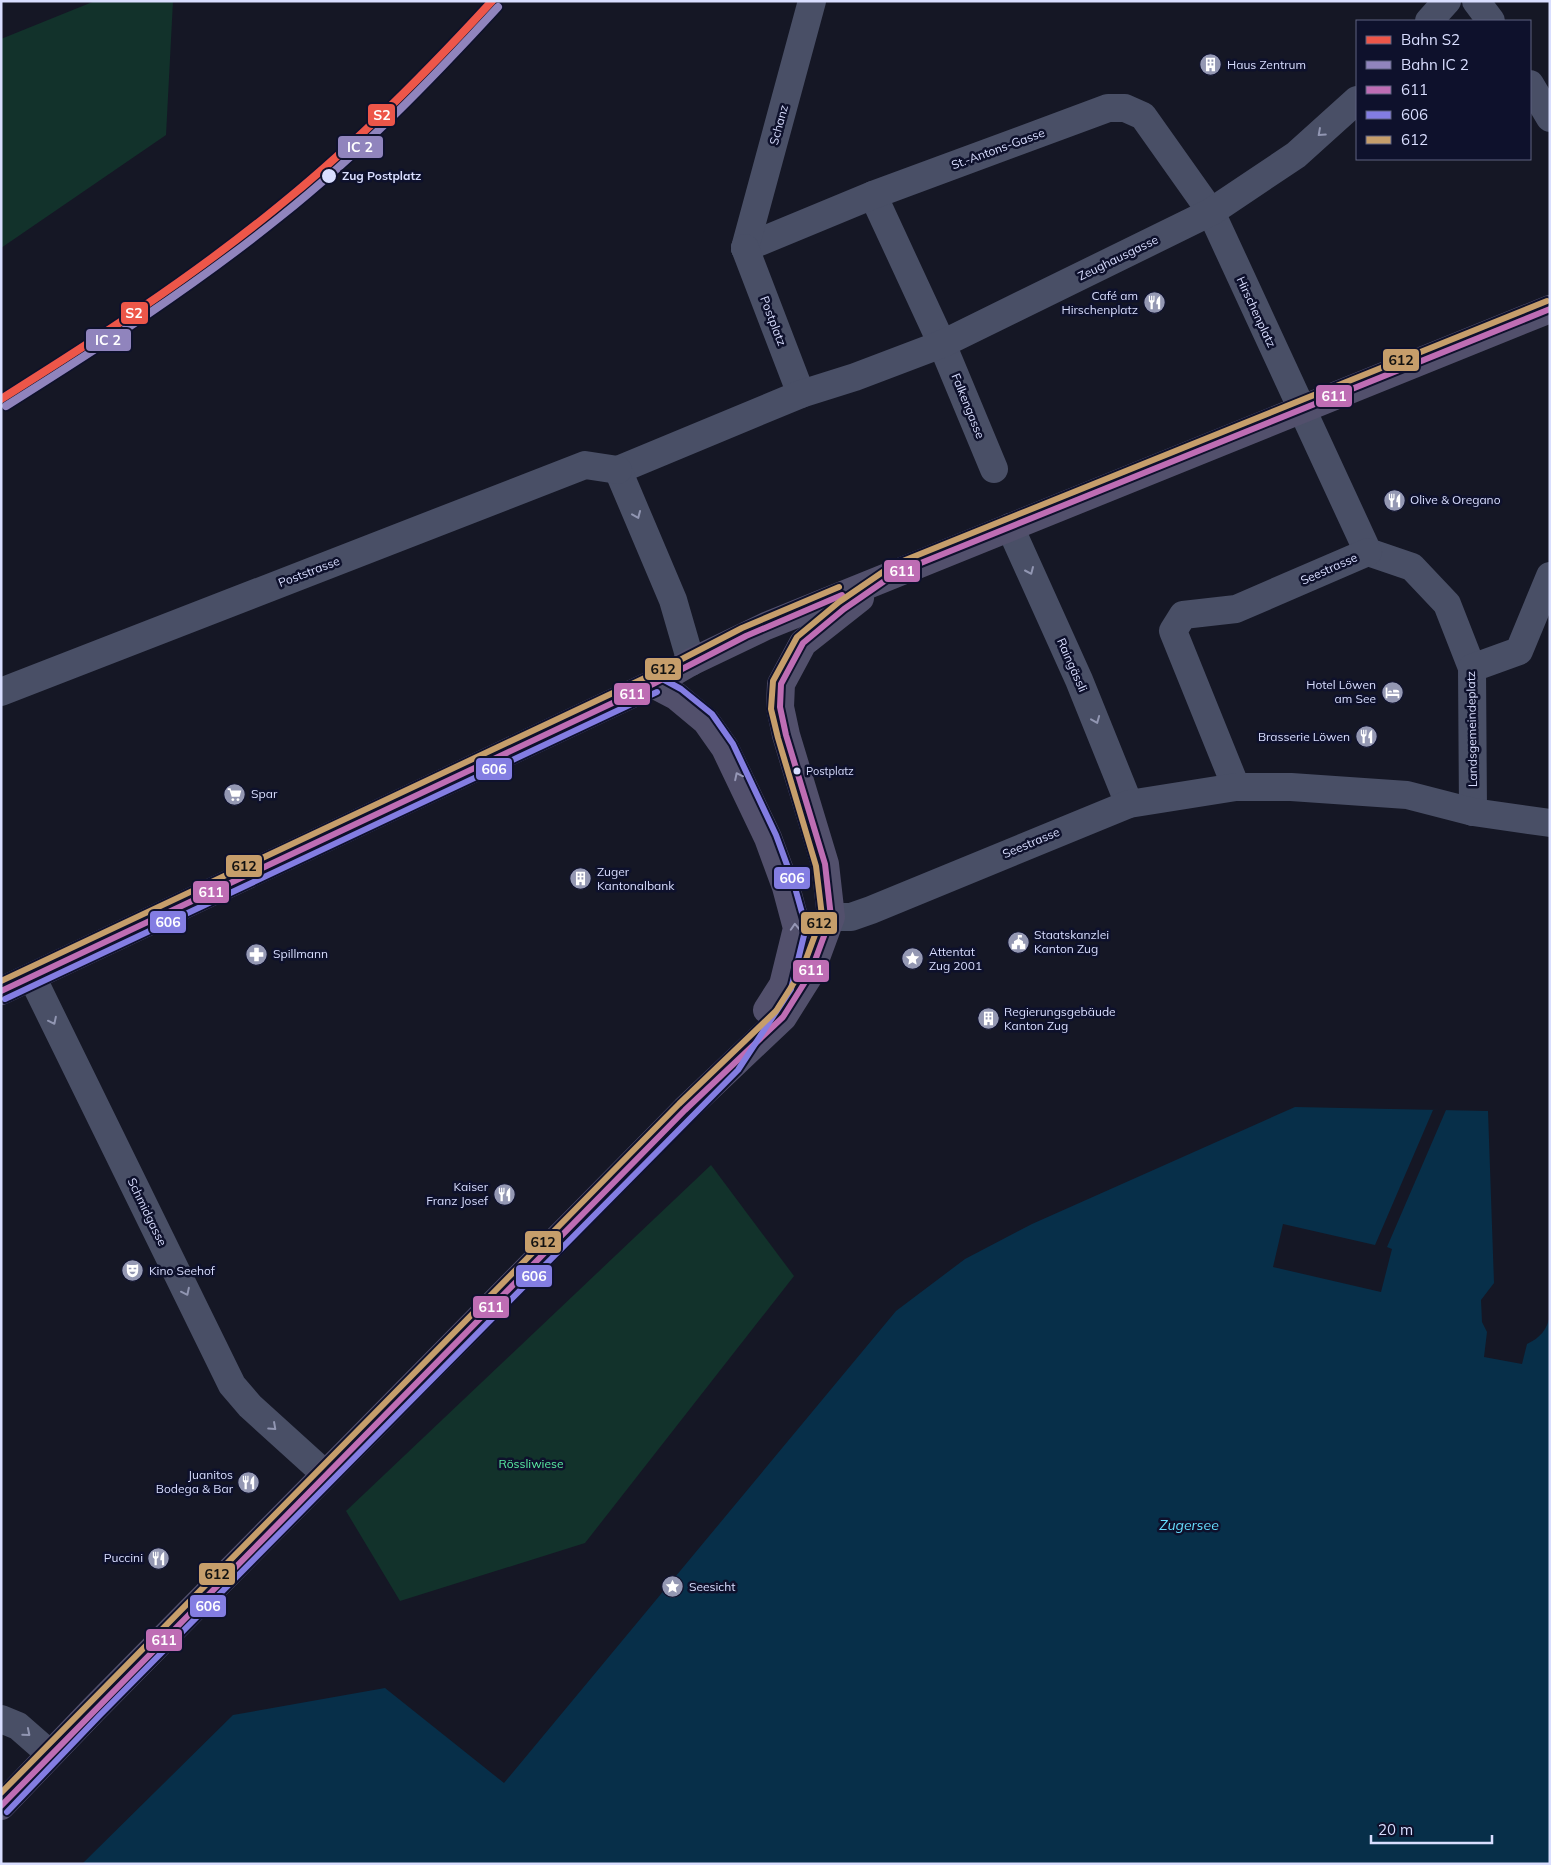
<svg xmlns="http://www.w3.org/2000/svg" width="1551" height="1865" viewBox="0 0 1551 1865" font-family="Mulish,sans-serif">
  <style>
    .green { fill: #12322b }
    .water { fill: #072f49 }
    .pier { fill: #151725 }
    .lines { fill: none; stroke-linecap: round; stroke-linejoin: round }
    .minor { stroke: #494f66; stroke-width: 28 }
    .major { stroke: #52506c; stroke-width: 28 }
    .bus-1-casing { stroke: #0e112c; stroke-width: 10 }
    .bus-2-casing { stroke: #0e112c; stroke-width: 10 }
    .bus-3-casing { stroke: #0e112c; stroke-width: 10 }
    .bus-1 { stroke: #be6db4; stroke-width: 6 }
    .bus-2 { stroke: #837de2; stroke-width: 6 }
    .bus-3 { stroke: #c69e6b; stroke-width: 6 }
    .rail-1-casing { stroke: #0e112c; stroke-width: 11 }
    .rail-2-casing { stroke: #0e112c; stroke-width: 11 }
    .rail-1 { stroke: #ed5649; stroke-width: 8 }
    .rail-2 { stroke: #9084bd; stroke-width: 8 }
    .oneway { stroke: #9196b2 }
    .oneway2 { stroke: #9697b6 }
    .stop-dot { fill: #d9deff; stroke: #0e112c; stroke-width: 2 }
    .labels { text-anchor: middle; stroke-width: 5; stroke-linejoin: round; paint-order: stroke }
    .bus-label { font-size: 11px; fill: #d9deff; stroke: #0e112c; text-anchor: start }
    .poi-label { font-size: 12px; fill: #d9deff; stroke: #0e112c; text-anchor: start }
    .street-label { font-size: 12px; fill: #d9deff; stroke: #0e112c }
    .stop-label { font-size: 12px; font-weight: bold; fill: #d9deff; stroke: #0e112c; text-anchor: start }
    .park-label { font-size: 12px; fill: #59eba2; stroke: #0e112c }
    .water-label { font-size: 14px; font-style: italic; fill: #67deff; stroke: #0e112c }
    .line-badge { stroke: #0e112c; stroke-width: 2 }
    .badge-label { font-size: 14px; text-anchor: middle; font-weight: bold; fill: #fff }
    .pale-badge-label { font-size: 14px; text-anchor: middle; font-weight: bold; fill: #111 }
  </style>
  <rect width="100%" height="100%" fill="#151725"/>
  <g class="green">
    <polygon points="95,1 173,1 166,135 1,248 1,39"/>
    <polygon points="711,1165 794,1276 585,1543 400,1601 346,1511"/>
  </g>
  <path class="water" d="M1295,1107L1488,1111L1494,1283L1481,1300L1482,1322L1487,1332L1484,1357L1522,1364L1527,1344C1540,1338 1548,1329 1550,1314V1864H82L233,1715L385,1688L504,1783L896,1311L965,1259L1032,1224Z"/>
  <polygon class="pier" points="1433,1110 1446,1110 1387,1247 1392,1249 1381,1292 1273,1267 1283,1224 1375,1245"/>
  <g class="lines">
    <g class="minor">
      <polyline points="1476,1 1491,21"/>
      <polyline points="1429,21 1447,1"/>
      <polyline points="1530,84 1550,118"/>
      <polyline points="873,195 942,344 994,469"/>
      <polyline points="745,248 873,195 1108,108 1125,108 1143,116 1211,212 1368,552 1412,567 1447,604 1472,668 1473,812"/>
      <polyline points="745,248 812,1"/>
      <polyline points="745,248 801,394"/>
      <polyline points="618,470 801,394 855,377 942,344 1211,212 1296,155 1357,100"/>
      <polyline points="618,470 673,600 691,662"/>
      <polyline points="1010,527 1079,680 1129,804"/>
      <polyline points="1472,668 1519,651 1550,576"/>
      <polyline points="1,692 585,465 618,470"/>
      <polyline points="1236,787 1173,631 1183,615 1236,609 1368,552"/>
      <polyline points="831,917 851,917 871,910 1129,804 1236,787 1291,787 1407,795 1473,812 1550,823"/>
      <polyline points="32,977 232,1385 250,1406 325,1474"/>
      <polyline points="1,1719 18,1726 50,1754"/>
    </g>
    <g class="major">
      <polyline points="653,684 676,696 706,721 725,748 768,838 786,887 797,928 783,985 767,1010"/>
      <polyline points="1,991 653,684 691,662 766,626 1550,309"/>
      <polyline points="1,1806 94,1709 685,1110 783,1017 810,974 831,917 825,864 786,735 780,707 781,684 803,643 860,598"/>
    </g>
    <defs>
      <g id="bus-1">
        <polyline points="1,991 653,684 746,636 842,595"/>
        <polyline points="1,1806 685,1110 783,1017 810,974 831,917 825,864 786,735 780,707 781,684 803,643 844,609 896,573 1550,309"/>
      </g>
      <g id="bus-2">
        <polyline points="5,999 657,692"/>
        <polyline points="7,1812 100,1715 738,1070 791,989 806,927 794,884 776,835 733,744 712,714 681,689 657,676"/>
      </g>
      <g id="bus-3">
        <polyline points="1,981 649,676 742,628 839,587"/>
        <polyline points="1,1793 679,1104 776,1011 802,970 822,916 816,866 778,738 771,709 773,681 797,637 839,602 893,565 1547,301"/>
      </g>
    </defs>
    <use href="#bus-1" class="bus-1-casing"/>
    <use href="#bus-2" class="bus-2-casing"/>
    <use href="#bus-3" class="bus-3-casing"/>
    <use href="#bus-1" class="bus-1"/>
    <use href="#bus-2" class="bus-2"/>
    <use href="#bus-3" class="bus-3"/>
    <defs>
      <path id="rail-1" d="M1,399C95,340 188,280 274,210C353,147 424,75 492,1"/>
      <path id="rail-2" d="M6,406C100,347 193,287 280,217C359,154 430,81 498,7"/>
    </defs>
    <use href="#rail-1" class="rail-1-casing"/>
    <use href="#rail-2" class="rail-2-casing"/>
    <use href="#rail-1" class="rail-1"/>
    <use href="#rail-2" class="rail-2"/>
  </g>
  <defs><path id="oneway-chevron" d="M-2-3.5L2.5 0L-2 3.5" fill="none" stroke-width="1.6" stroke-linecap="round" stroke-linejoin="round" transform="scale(1.25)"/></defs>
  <g class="oneway">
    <use href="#oneway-chevron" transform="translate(1321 133) rotate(138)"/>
    <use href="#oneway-chevron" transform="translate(637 515) rotate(67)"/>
    <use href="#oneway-chevron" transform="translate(1030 571) rotate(66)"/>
    <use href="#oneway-chevron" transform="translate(1096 720) rotate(68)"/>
    <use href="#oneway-chevron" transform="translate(53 1021) rotate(64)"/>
    <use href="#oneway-chevron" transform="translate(186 1292) rotate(64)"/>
    <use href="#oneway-chevron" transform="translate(273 1427) rotate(42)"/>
    <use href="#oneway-chevron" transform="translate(27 1733) rotate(40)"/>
  </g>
  <g class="oneway2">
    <use href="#oneway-chevron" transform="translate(738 776) rotate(-116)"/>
    <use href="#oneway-chevron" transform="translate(795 927) rotate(-93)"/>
  </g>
  <defs>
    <symbol id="building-disc" viewBox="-11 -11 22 22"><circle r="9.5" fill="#9498b3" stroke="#0e112c"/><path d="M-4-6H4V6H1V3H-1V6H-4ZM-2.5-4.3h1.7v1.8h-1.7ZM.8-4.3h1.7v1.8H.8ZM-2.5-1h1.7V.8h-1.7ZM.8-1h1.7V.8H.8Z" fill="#fff"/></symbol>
    <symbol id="restaurant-disc" viewBox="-11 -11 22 22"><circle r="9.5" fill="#9498b3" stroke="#0e112c"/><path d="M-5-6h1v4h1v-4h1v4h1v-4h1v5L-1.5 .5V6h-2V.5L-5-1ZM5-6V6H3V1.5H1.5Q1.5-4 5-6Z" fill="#fff"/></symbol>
    <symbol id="hotel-disc" viewBox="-11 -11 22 22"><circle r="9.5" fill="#9498b3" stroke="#0e112c"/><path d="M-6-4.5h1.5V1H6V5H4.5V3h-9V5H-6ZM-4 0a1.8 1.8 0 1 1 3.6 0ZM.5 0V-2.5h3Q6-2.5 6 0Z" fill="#fff"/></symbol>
    <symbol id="supermarket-disc" viewBox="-11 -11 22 22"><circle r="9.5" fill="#9498b3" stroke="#0e112c"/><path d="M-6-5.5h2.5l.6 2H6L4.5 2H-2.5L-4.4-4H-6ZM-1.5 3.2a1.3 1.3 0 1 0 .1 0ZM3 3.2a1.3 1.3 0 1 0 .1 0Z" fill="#fff"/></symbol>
    <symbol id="civic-disc" viewBox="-11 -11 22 22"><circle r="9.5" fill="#9498b3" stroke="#0e112c"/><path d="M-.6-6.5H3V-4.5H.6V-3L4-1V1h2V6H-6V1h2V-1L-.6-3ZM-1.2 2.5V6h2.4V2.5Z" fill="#fff"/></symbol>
    <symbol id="pharmacy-disc" viewBox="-11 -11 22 22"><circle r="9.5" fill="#9498b3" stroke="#0e112c"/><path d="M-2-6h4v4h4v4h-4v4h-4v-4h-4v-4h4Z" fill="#fff"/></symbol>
    <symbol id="sight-disc" viewBox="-11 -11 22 22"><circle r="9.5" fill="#9498b3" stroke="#0e112c"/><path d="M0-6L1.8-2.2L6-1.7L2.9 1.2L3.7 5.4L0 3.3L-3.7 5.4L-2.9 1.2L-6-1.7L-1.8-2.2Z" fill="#fff"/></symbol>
    <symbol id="theatre-disc" viewBox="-11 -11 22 22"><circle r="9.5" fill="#9498b3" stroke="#0e112c"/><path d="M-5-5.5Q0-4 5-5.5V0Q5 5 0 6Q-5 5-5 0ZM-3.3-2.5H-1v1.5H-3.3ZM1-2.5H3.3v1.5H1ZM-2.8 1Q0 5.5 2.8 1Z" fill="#fff"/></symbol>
  </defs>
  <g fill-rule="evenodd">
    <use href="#building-disc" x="1198" y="52" width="25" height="25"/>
    <use href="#restaurant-disc" x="1142" y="290" width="25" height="25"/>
    <use href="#restaurant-disc" x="1382" y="488" width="25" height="25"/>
    <use href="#hotel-disc" x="1380" y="680" width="25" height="25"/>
    <use href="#restaurant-disc" x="1354" y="724" width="25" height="25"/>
    <use href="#supermarket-disc" x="222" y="782" width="25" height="25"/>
    <use href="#building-disc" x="568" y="866" width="25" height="25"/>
    <use href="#civic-disc" x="1006" y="930" width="25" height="25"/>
    <use href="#pharmacy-disc" x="244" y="942" width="25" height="25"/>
    <use href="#sight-disc" x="900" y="946" width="25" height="25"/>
    <use href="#building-disc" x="976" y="1006" width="25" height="25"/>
    <use href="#restaurant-disc" x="492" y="1182" width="25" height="25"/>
    <use href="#theatre-disc" x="120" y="1258" width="25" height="25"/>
    <use href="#restaurant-disc" x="236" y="1470" width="25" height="25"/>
    <use href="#restaurant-disc" x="146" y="1546" width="25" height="25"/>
    <use href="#sight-disc" x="660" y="1574" width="25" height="25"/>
  </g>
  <g class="stop-dot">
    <circle cx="329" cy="176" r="8"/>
    <circle cx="797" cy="771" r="4.5"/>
  </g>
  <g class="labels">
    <g class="bus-label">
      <text x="806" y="775">Postplatz</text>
    </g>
    <g class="poi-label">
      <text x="1227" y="69">Haus Zentrum</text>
      <text x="1138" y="300" text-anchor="end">Café am<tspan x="1138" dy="14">Hirschenplatz</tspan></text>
      <text x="1410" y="504">Olive &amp; Oregano</text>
      <text x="1376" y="689" text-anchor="end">Hotel Löwen<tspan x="1376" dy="14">am See</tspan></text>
      <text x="1350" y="741" text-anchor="end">Brasserie Löwen</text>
      <text x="251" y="798">Spar</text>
      <text x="597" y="876">Zuger<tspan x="597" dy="14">Kantonalbank</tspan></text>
      <text x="1034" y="939">Staatskanzlei<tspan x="1034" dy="14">Kanton Zug</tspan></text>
      <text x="929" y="956">Attentat<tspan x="929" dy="14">Zug 2001</tspan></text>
      <text x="273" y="958">Spillmann</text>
      <text x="1004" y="1016">Regierungsgebäude<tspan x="1004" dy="14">Kanton Zug</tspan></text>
      <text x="488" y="1191" text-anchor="end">Kaiser<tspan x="488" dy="14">Franz Josef</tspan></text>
      <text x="149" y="1275">Kino Seehof</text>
      <text x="233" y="1479" text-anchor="end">Juanitos<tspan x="233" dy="14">Bodega &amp; Bar</tspan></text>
      <text x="143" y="1562" text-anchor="end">Puccini</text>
      <text x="689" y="1591">Seesicht</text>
    </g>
    <g class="street-label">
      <text transform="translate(779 125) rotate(-75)" y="4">Schanz</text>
      <text transform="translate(998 149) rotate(-20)" y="4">St.-Antons-Gasse</text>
      <text transform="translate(1118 258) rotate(-26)" y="4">Zeughausgasse</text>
      <text transform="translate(1256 312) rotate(65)" y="4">Hirschenplatz</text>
      <text transform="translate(773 321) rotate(69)" y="4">Postplatz</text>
      <text transform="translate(968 406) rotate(68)" y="4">Falkengasse</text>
      <text transform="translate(1329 569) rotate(-24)" y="4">Seestrasse</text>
      <text transform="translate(309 572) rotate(-21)" y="4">Poststrasse</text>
      <text transform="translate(1072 665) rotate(66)" y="4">Raingässli</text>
      <text transform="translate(1472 729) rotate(-91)" y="4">Landsgemeindeplatz</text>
      <text transform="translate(1031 843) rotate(-23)" y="4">Seestrasse</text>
      <text transform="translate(147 1212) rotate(64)" y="4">Schmidgasse</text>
    </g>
    <g class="stop-label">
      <text x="342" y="180">Zug Postplatz</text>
    </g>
    <g class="park-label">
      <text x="531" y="1468">Rössliwiese</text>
    </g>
    <g class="water-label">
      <text x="1189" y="1530">Zugersee</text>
    </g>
  </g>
  <g class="line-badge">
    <rect x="367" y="103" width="29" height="24" rx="5" fill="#ed5649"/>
    <rect x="337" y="135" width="47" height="24" rx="5" fill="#9084bd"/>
    <rect x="120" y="301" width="29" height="24" rx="5" fill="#ed5649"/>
    <rect x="85" y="328" width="47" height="24" rx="5" fill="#9084bd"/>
    <rect x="1382" y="348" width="38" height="24" rx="5" fill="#c69e6b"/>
    <rect x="1315" y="384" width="38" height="24" rx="5" fill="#be6db4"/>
    <rect x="883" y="559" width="38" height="24" rx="5" fill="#be6db4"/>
    <rect x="644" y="657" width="38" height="24" rx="5" fill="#c69e6b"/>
    <rect x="613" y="682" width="38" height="24" rx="5" fill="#be6db4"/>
    <rect x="475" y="757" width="38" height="24" rx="5" fill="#837de2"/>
    <rect x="225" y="854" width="38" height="24" rx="5" fill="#c69e6b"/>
    <rect x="773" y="866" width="38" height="24" rx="5" fill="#837de2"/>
    <rect x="192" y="880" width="38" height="24" rx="5" fill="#be6db4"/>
    <rect x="149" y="910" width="38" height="24" rx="5" fill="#837de2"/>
    <rect x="800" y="911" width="38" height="24" rx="5" fill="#c69e6b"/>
    <rect x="792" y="959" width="38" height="24" rx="5" fill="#be6db4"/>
    <rect x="524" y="1230" width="38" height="24" rx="5" fill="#c69e6b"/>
    <rect x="515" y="1264" width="38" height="24" rx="5" fill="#837de2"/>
    <rect x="472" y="1295" width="38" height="24" rx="5" fill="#be6db4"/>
    <rect x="198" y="1562" width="38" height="24" rx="5" fill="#c69e6b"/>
    <rect x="189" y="1594" width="38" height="24" rx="5" fill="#837de2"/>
    <rect x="145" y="1628" width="38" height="24" rx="5" fill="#be6db4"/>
  </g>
  <g class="badge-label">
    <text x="382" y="120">S2</text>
    <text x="360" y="152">IC 2</text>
    <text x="134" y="318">S2</text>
    <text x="108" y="345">IC 2</text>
    <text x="1334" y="401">611</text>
    <text x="902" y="576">611</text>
    <text x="632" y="699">611</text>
    <text x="494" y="774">606</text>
    <text x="792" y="883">606</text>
    <text x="211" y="897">611</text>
    <text x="168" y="927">606</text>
    <text x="811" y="975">611</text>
    <text x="534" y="1281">606</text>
    <text x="491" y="1312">611</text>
    <text x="208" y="1611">606</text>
    <text x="164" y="1645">611</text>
  </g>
  <g class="pale-badge-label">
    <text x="1401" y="365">612</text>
    <text x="663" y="674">612</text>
    <text x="244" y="871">612</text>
    <text x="819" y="928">612</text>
    <text x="543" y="1247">612</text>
    <text x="217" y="1579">612</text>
  </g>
  <rect width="1551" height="1865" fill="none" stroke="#d9deff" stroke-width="5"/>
  <rect x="1356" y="20" width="175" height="140" fill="#0e112c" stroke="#5f6380"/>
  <rect x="1366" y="36" width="25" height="8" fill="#ed5649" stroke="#5f6380"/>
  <text x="1401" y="45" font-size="15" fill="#d9deff">Bahn S2</text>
  <rect x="1366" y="61" width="25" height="8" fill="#9084bd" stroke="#5f6380"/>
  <text x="1401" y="70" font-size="15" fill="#d9deff">Bahn IC 2</text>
  <rect x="1366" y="86" width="25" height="8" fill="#be6db4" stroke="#5f6380"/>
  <text x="1401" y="95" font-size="15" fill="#d9deff">611</text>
  <rect x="1366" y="111" width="25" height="8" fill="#837de2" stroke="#5f6380"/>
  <text x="1401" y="120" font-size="15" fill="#d9deff">606</text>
  <rect x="1366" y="136" width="25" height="8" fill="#c69e6b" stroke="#5f6380"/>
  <text x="1401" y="145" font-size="15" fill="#d9deff">612</text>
  <path d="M1371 1835v8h121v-8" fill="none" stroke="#d9deff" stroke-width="2.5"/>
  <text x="1378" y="1835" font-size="15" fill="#d9deff" stroke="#0e112c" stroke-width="4" paint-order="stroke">20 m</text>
</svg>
